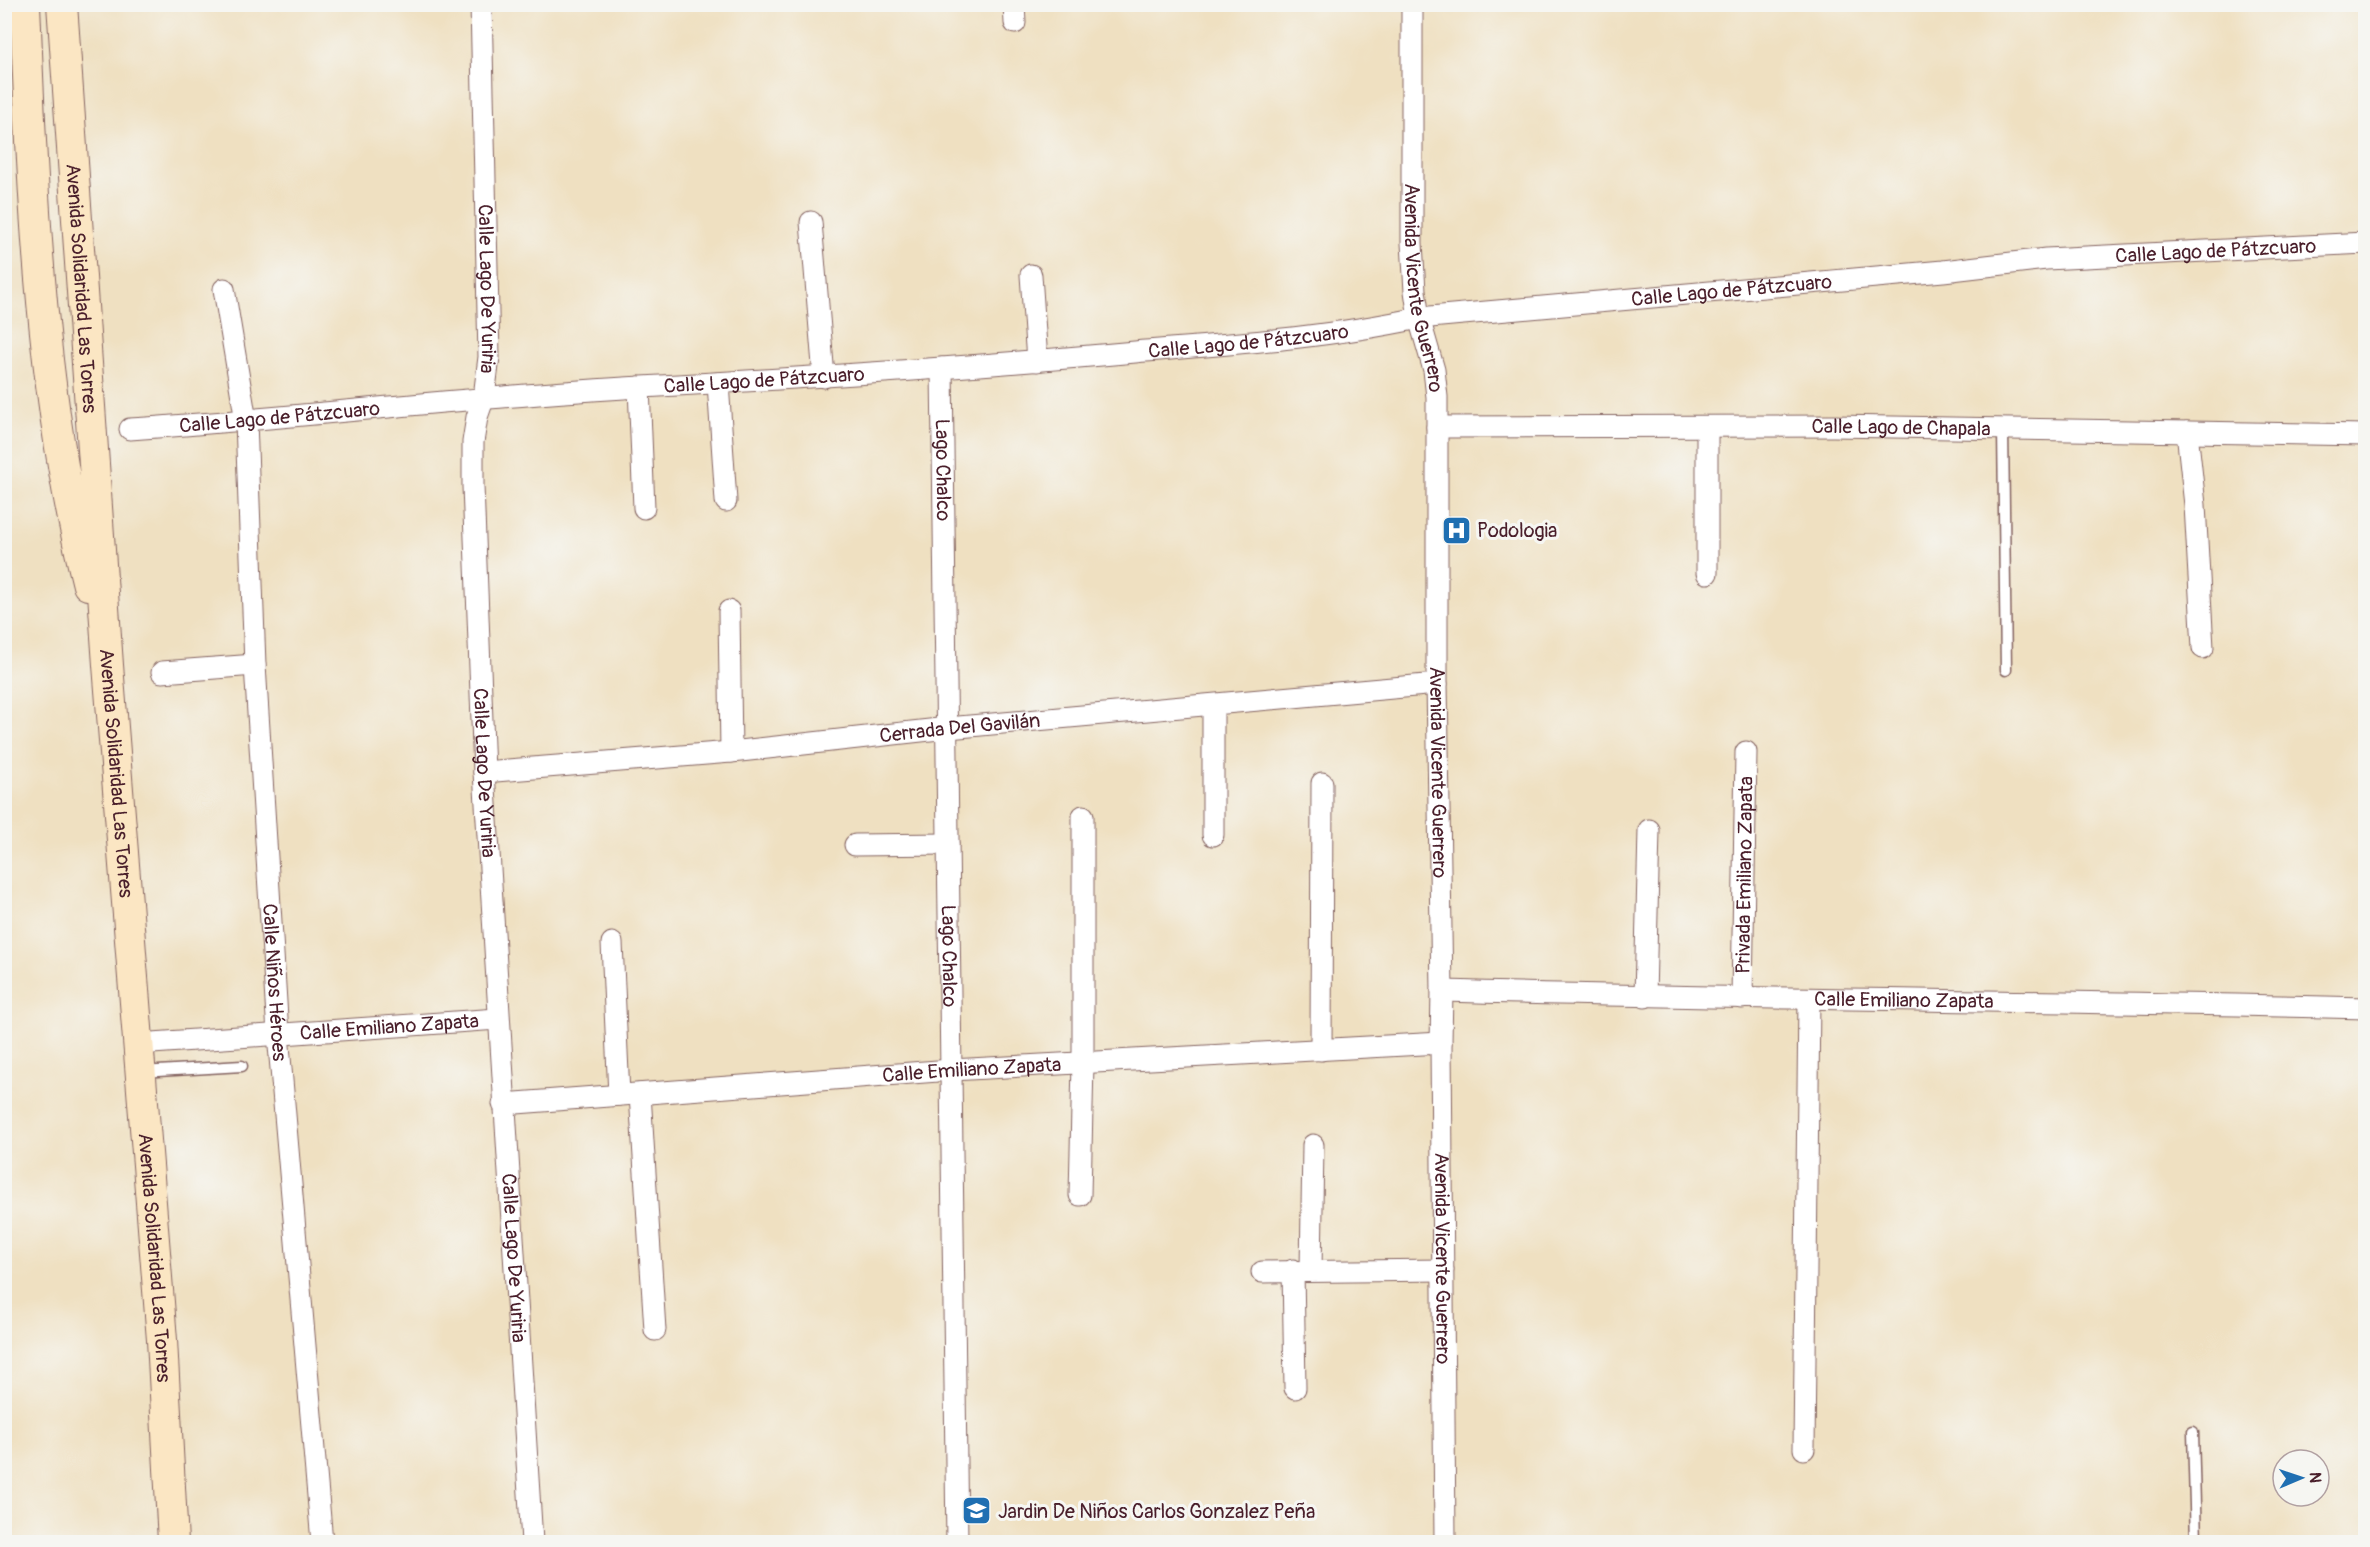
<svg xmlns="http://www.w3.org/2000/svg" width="2370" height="1547" viewBox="0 0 2370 1547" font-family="Pangolin,sans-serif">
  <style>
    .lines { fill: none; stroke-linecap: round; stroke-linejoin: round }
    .service-casing { stroke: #846360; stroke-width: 13 }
    .minor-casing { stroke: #846360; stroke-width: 23 }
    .secondary-casing { stroke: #846360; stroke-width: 32 }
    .service { stroke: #fff; stroke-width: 10 }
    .minor { stroke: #fff; stroke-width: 21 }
    .secondary { stroke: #fbe6c3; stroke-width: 30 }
    .labels { text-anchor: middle; stroke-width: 6; stroke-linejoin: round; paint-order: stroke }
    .street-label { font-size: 20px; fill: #4a1f2b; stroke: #f6f6f2 }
    .poi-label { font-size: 20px; fill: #4a1f2b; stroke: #f6f6f2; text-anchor: start }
  </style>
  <rect width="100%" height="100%" fill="#f6f6f2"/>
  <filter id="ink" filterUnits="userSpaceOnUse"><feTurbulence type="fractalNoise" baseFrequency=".0167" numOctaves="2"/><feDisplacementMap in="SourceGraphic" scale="12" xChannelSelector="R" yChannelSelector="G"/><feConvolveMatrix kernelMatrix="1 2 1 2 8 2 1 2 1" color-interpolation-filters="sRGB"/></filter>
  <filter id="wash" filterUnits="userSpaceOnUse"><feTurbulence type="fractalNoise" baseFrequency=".008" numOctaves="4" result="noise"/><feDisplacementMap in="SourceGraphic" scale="24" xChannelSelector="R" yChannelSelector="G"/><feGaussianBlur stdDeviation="1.35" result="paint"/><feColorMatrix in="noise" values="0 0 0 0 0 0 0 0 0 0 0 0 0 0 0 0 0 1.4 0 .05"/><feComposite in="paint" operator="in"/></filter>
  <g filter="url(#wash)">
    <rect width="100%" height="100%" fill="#efe0c1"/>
  </g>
  <g filter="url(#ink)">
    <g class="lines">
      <defs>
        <g id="service">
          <polyline points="2003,429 2006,670"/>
          <polyline points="141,1072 242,1066"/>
          <polyline points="2193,1432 2196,1542"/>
        </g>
        <g id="minor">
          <path id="s1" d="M481,4L489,357L484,397L477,417L473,442V486L484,772L532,1542"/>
          <polyline points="1014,4 1015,23"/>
          <path id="s2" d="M1412,4V243L1415,291L1419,318L1434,370L1437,397V684L1442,991L1441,1043L1445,1542"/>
          <polyline points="811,222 824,377"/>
          <polyline points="1031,275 1037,361"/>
          <path id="s3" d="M224,289L246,421L255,665L278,1034L322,1542"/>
          <path id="s4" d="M942,368L957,1542"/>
          <polyline points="718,383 726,501"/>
          <polyline points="639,387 644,508"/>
          <path id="s5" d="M1437,427L1833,426L2366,435"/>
          <polyline points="1707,428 1707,573"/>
          <path id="s6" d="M130,429C301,418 471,396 642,387C807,378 971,367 1135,352C1230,344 1325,338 1419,318L1943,271L2046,259L2366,243"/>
          <polyline points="2187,432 2195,505 2203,648"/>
          <polyline points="729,611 731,752"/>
          <polyline points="162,672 255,665"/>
          <polyline points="1213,706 1213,835"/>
          <path id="s7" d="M484,772L731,752L948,728L1437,684"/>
          <polyline points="855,845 948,844"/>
          <polyline points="612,943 619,1095"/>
          <path id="s8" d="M1442,991C1750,1000 2058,1000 2366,1008"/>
          <polyline points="1645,997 1649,830"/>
          <path id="s9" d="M1742,998L1746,752"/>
          <path id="s10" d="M138,1044L498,1019"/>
          <polyline points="1321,1050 1322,783"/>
          <polyline points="640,1094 655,1330"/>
          <path id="s11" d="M503,1104L951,1070L1441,1043"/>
          <polyline points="1080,1195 1083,1063 1083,816"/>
          <polyline points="1293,1270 1295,1388"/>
          <polyline points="1311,1270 1313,1145"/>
          <polyline points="1262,1272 1443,1270"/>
          <polyline points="1804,1449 1809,999"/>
        </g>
        <g id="secondary">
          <path d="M25,4C33,198 40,396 88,585"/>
          <path id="s12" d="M62,4L108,665L162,1340L173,1542"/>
        </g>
      </defs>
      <use href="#service" class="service-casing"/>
      <use href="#minor" class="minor-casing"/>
      <use href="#secondary" class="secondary-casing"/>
      <use href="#service" class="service"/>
      <use href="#minor" class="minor"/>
      <use href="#secondary" class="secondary"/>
    </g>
  </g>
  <defs>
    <symbol id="hospital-square" viewBox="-11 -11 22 22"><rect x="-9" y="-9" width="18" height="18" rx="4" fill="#1f6fb2" stroke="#f6f6f2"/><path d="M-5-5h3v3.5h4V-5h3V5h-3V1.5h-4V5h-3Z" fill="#fff"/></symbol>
    <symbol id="school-square" viewBox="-11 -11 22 22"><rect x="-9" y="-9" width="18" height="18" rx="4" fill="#1f6fb2" stroke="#f6f6f2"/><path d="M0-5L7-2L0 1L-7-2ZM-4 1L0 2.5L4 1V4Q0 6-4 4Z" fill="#fff"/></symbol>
  </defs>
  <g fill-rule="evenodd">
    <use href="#hospital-square" x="1440" y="514" width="33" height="33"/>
    <use href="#school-square" x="960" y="1494" width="33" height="33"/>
  </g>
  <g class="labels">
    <g class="street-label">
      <text dy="7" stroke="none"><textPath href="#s6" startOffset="2094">Calle Lago de Pátzcuaro</textPath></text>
      <text dy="7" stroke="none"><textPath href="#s2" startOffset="285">Avenida Vicente Guerrero</textPath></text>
      <text dy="7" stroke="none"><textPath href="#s12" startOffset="285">Avenida Solidaridad Las Torres</textPath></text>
      <text dy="7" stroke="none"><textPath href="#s1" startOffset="285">Calle Lago De Yuriria</textPath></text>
      <text dy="7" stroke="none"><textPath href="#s6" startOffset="1608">Calle Lago de Pátzcuaro</textPath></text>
      <text dy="7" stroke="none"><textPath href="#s6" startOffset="1122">Calle Lago de Pátzcuaro</textPath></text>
      <text dy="7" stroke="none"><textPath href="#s6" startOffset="636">Calle Lago de Pátzcuaro</textPath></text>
      <text dy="7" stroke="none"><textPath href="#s6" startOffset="150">Calle Lago de Pátzcuaro</textPath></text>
      <text dy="7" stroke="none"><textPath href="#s5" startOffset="464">Calle Lago de Chapala</textPath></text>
      <text dy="7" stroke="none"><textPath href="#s4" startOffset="102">Lago Chalco</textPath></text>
      <text dy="7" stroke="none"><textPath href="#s7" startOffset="478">Cerrada Del Gavilán</textPath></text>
      <text dy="7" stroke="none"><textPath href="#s2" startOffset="771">Avenida Vicente Guerrero</textPath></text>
      <text dy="7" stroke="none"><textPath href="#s1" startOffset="771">Calle Lago De Yuriria</textPath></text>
      <text dy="7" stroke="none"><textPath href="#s12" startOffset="771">Avenida Solidaridad Las Torres</textPath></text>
      <text dy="7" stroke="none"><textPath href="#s9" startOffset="123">Privada Emiliano Zapata</textPath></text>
      <text dy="7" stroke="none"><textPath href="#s4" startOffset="588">Lago Chalco</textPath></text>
      <text dy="7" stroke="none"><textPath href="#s3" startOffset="696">Calle Niños Héroes</textPath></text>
      <text dy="7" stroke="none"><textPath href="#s8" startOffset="462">Calle Emiliano Zapata</textPath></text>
      <text dy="7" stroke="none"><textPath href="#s10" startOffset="252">Calle Emiliano Zapata</textPath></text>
      <text dy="7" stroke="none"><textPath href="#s11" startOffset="470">Calle Emiliano Zapata</textPath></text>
      <text dy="7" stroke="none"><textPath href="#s12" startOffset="1257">Avenida Solidaridad Las Torres</textPath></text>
      <text dy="7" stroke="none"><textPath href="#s1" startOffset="1257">Calle Lago De Yuriria</textPath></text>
      <text dy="7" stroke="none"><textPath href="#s2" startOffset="1257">Avenida Vicente Guerrero</textPath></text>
    </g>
    <g class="poi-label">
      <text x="1477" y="537">Podologia</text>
      <text x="998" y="1518">Jardin De Niños Carlos Gonzalez Peña</text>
    </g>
  </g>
  <rect width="2370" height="1547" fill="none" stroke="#f6f6f2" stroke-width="24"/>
  <g transform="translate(2301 1478) rotate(88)"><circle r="28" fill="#f6f6f2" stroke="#b1a0a2" stroke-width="1.5"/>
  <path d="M0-4.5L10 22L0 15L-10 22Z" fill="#1f6fb2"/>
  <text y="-9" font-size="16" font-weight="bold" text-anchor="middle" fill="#4a1f2b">N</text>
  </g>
</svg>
